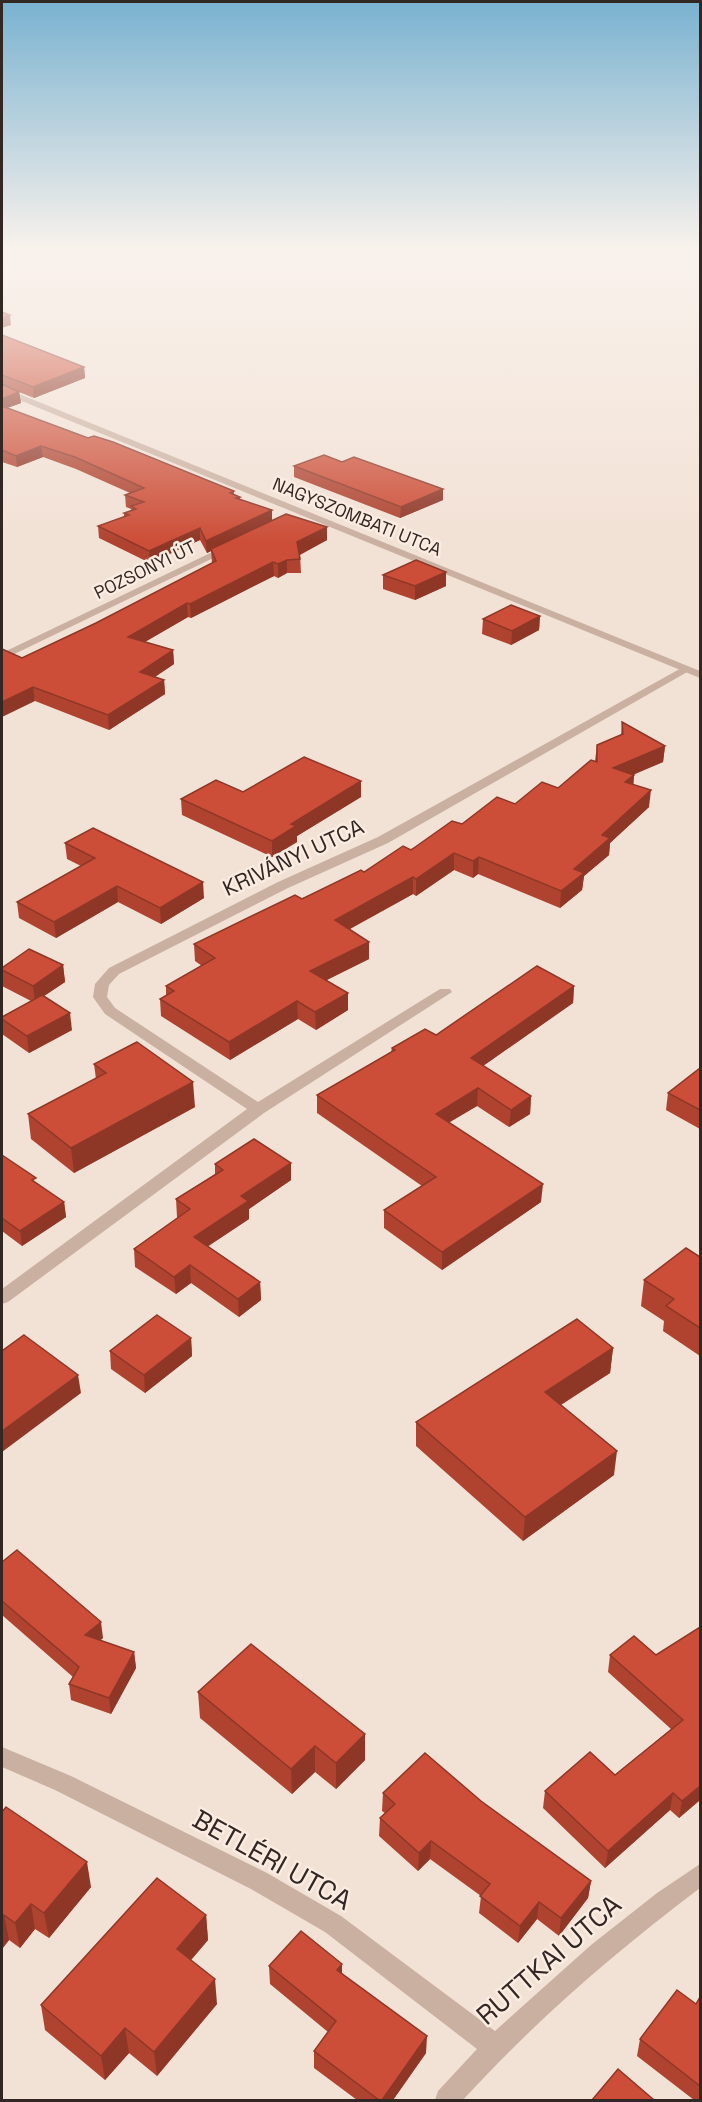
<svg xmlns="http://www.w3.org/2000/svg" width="702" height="2102" viewBox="0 0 702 2102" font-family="'Space Grotesk',sans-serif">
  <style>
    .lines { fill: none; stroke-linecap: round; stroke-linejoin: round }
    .minor { fill: #cab0a1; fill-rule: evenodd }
    .tertiary { fill: #cab0a1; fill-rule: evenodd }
    .wall { fill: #af4330 }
    .shaded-wall { fill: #8f3727 }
    .building { fill: #cc4e38; stroke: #8f3727; stroke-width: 1.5 }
    .labels { text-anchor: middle; stroke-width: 5; stroke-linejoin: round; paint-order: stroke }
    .far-street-label { font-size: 18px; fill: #332724; stroke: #faece1 }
    .street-label { font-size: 22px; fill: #332724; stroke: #faece1 }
    .near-street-label { font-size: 27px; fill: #332724; stroke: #faece1 }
  </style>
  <rect width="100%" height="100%" fill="#f2e1d5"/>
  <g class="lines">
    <g class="minor">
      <polygon points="225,546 234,548 2,660 2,653"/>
      <polygon points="685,666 691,669 689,671 388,843 288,888 119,974 109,985 107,997 115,1008 258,1102 440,989 450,989 452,992 264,1113 8,1302 2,1304 2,1289 247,1109 105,1014 93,997 95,984 109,968 278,882 378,837"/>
      <path d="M2,1747L71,1776L267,1873L341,1916L495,2031L591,1945L657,1893L700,1864V1888C615,1952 535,2021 463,2100H435L438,2091L477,2049L325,1932L251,1889L55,1790L2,1767Z"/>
    </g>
    <polygon class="tertiary" points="2,387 700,671 700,678 2,393"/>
  </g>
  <g class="wall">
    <polygon points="2,335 84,367 85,378 34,398 19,392 21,403 7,408 234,491 234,494 240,497 240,500 272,510 272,520 327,527 327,540 300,555 301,573 287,573 278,578 274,576 191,618 188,617 145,642 173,650 174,664 155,677 164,680 165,694 109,730 35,701 22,658 96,623 212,563 211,551 207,553 200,540 150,563 99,538 98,526 124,517 124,513 131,511 131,509 126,507 125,495 130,493 76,469 43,457 17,467 2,462"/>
    <polygon points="294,466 443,500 400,518 294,477"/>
    <polygon points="383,575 446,586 415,600 383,589"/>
    <polygon points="540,616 539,630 511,645 482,634 483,619"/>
    <polygon points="622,722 665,746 663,762 633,774 634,775 633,785 649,807 610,843 609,855 584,876 582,890 560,908 478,874 473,878 454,870 416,896 413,894 350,929 369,942 369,959 326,980 348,993 348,1010 316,1030 298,1019 230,1060 161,1016 160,999 166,995 166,986 202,966 195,961 194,944 364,872 462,824 558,788 595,761 597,745 621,735"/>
    <polygon points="243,792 361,797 297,836 297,842 272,857 182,815 181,799"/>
    <polygon points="65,843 204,898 161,924 118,902 56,938 19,918 17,902 81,866 67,859"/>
    <polygon points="63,965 65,982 44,996 72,1030 29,1053 2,1034 2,1017 31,1001 2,986 2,968"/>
    <polygon points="574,986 573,1003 483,1066 531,1096 530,1114 509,1127 477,1106 449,1122 541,1202 442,1270 384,1228 384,1210 422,1186 317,1113 317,1095 391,1052 392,1048 436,1035"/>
    <polygon points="94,1064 195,1107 74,1173 31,1139 28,1114 96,1079"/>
    <polygon points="700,1068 700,1129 666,1110 668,1093"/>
    <polygon points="2,1155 37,1184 64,1202 66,1217 22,1246 2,1231"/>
    <polygon points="215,1164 291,1180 249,1209 249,1219 208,1246 260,1282 261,1300 239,1317 191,1283 176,1294 135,1267 134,1249 178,1218 177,1217 176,1199 215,1174"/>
    <polygon points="700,1257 700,1356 663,1331 664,1321 641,1306 644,1280"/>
    <polygon points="191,1338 192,1356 145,1393 111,1369 110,1351"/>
    <polygon points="613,1348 610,1373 561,1405 614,1475 523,1541 416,1446 416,1422"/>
    <polygon points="2,1562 103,1638 100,1640 134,1652 136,1668 111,1714 71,1700 69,1684 73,1677 2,1615"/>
    <polygon points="700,1627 700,1800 679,1818 670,1810 605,1868 543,1808 545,1791 615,1775 671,1729 608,1672 610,1655 656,1655"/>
    <polygon points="198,1692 365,1734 365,1760 336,1789 315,1772 292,1794 200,1718"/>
    <polygon points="383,1793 481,1801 591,1881 588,1898 559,1936 537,1919 518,1943 479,1913 481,1896 430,1859 418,1871 379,1836 380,1818 385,1813 382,1811"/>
    <polygon points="2,1812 91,1887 49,1938 35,1929 20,1948 9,1940 2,1949"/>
    <polygon points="206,1915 208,1940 191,1960 217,2004 157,2076 129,2053 105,2080 45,2030 41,2005"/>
    <polygon points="342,1964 342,1974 426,2053 393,2100 357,2100 314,2068 314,2051 328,2032 270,1984 269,1966"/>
    <polygon points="700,1997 700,2100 694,2100 637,2056 640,2039 696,2004"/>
  </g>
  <g class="shaded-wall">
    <polygon points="10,315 11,325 2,328 2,318"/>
    <polygon points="84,367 85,378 34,398 33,387"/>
    <polygon points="19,392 21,403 2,410 2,399"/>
    <polygon points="41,446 43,457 17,467 16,456"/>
    <polygon points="443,489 443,500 400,518 401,507"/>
    <polygon points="272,510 272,522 211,549 211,551 207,553 206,541"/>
    <polygon points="327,527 327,540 297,556 297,542"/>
    <polygon points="200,528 200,540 150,563 149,551"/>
    <polygon points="287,560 287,573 278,578 278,564"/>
    <polygon points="273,562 274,576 191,618 190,604"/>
    <polygon points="446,572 446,586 415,600 415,586"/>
    <polygon points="187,603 188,617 129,651 128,637"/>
    <polygon points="540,616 539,630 511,645 512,631"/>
    <polygon points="173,650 174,664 141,686 140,672"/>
    <polygon points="164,680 165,694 109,730 108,715"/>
    <polygon points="33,687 35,701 2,717 2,702"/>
    <polygon points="665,746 663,762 612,784 613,768"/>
    <polygon points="634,775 633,791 625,782"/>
    <polygon points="361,781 361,797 297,836 297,842 272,857 272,841 291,824"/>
    <polygon points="651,790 649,807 610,843 609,855 584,876 582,890 560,908 561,891 574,869 602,835"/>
    <polygon points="454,853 454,870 416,896 416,879"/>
    <polygon points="479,857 478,874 473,878 473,861"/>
    <polygon points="413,877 413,894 335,937 335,920"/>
    <polygon points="203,882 204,898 161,924 160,908"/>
    <polygon points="117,886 118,902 56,938 54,922"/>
    <polygon points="369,942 369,959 311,988 310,971"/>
    <polygon points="63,965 65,982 35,1002 33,986"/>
    <polygon points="574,986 573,1003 470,1075 471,1058"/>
    <polygon points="348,993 348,1010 316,1030 315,1012"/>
    <polygon points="297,1001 298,1019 230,1060 229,1042"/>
    <polygon points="70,1013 72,1030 29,1053 27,1036"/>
    <polygon points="193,1082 195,1107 74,1173 71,1148"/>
    <polygon points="478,1088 477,1106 435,1131 436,1114"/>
    <polygon points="531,1096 530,1114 509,1127 511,1110"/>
    <polygon points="291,1163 291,1180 249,1209 249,1219 195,1255 194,1237 241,1196"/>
    <polygon points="543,1184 541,1202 442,1270 442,1252"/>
    <polygon points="64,1202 66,1217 22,1246 20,1231"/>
    <polygon points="190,1265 191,1283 176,1294 174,1277"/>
    <polygon points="260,1282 261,1300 239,1317 238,1299"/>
    <polygon points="191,1338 192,1356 145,1393 144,1375"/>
    <polygon points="613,1348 610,1373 543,1416 545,1392"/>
    <polygon points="78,1375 81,1393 2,1452 2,1431"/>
    <polygon points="617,1451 614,1475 523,1541 525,1517"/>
    <polygon points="101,1622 103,1638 87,1652 85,1635"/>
    <polygon points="134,1652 136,1668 111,1714 109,1698"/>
    <polygon points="365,1734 365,1760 336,1789 336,1763"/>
    <polygon points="315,1746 315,1772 292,1794 291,1769"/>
    <polygon points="700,1786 700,1800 679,1818 682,1801"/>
    <polygon points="673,1793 670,1810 605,1868 608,1851"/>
    <polygon points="431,1841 430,1859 418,1871 419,1853"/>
    <polygon points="87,1862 91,1887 49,1938 44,1913"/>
    <polygon points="591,1881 588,1898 559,1936 561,1918"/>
    <polygon points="539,1902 537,1919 518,1943 520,1926"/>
    <polygon points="31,1904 35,1929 20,1948 15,1923"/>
    <polygon points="4,1915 9,1940 2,1949 2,1918"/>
    <polygon points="206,1915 208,1940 179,1974 177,1949"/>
    <polygon points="342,1964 342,1981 337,1970"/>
    <polygon points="215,1979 217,2004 157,2076 154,2052"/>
    <polygon points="125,2028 129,2053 105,2080 101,2056"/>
    <polygon points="427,2036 426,2053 393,2100 382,2100"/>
  </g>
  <g class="building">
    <polygon points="2,312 10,315 2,318"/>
    <polygon points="2,335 84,367 33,387 2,375"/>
    <polygon points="2,384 19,392 2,399"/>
    <polygon points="2,406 88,438 94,436 113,442 234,491 230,493 240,497 236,498 272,510 206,541 200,528 149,551 98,526 129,515 124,513 136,509 131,506 144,502 125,495 144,488 75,457 41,446 16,456 2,450"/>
    <polygon points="324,455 342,462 354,457 443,489 401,507 294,466"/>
    <polygon points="286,514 327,527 297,542 300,559 287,560 278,564 273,562 190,604 187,603 128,637 173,650 140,672 164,680 108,715 33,687 2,702 2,649 22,658 96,623 216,561 211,549"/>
    <polygon points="416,560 446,572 415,586 383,575"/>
    <polygon points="511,605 540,616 512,631 483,619"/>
    <polygon points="622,722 665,746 613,768 634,775 625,782 651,790 602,835 610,838 574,869 584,873 561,891 479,857 473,861 454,853 416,879 413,877 335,920 369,942 310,971 348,993 315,1012 297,1001 229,1042 160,999 174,991 166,986 215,958 194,944 295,895 302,899 361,870 364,872 403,846 411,850 452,821 462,824 497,797 515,804 542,782 558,788 591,760 597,762 597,745 623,734"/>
    <polygon points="304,757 361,781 291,824 296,826 272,841 181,799 216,780 243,792"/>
    <polygon points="93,828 203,882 160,908 117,886 54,922 17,902 95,858 65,843"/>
    <polygon points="29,949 63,965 33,986 2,970 2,968"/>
    <polygon points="537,966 574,986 471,1058 531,1096 511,1110 478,1088 436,1114 543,1184 442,1252 384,1210 436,1177 317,1095 395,1050 392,1048 425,1029 436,1035"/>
    <polygon points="42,995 70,1013 27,1036 2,1019 2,1017"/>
    <polygon points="137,1042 193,1082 71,1148 28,1114 106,1073 94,1064"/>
    <polygon points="700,1068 700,1110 668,1093"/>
    <polygon points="254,1139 291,1163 241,1196 248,1201 194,1237 260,1282 238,1299 190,1265 174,1277 134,1249 190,1209 176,1199 223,1170 215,1164"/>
    <polygon points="2,1155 36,1178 32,1180 64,1202 20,1231 2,1218"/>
    <polygon points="686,1248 700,1257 700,1328 666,1306 674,1299 644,1280"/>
    <polygon points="157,1315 191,1338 144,1375 110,1351"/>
    <polygon points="577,1319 613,1348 545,1392 617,1451 525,1517 416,1422"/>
    <polygon points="24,1335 78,1375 2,1431 2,1351"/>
    <polygon points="17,1550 101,1622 85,1635 134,1652 109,1698 69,1684 79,1667 2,1601 2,1562"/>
    <polygon points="700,1627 700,1786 682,1801 673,1793 608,1851 545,1791 590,1752 615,1775 683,1720 610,1655 634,1636 656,1655"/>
    <polygon points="251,1644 365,1734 336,1763 315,1746 291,1769 198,1692"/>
    <polygon points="425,1753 481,1801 591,1881 561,1918 539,1902 520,1926 480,1896 490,1884 431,1841 419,1853 380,1818 395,1804 383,1793"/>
    <polygon points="6,1807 87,1862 44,1913 31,1904 15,1923 4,1915 2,1918 2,1812"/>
    <polygon points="157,1878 206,1915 177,1949 215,1979 154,2052 125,2028 101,2056 41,2005"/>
    <polygon points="301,1931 342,1964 337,1970 427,2036 382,2100 379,2100 314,2051 336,2021 269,1966"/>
    <polygon points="677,1990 696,2004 700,1997 700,2086 640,2039"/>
    <polygon points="618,2069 654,2100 592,2100"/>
  </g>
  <linearGradient id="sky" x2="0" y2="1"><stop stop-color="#79b2d0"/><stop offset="0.46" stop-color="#f9f2ec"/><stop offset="1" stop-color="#f9f2ec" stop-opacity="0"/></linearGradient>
  <rect width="702" height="542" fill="url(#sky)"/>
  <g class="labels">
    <g class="far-street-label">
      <text transform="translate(357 517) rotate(22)" y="6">NAGYSZOMBATI UTCA</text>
      <text transform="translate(145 570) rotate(-26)" y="6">POZSONYI ÚT</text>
    </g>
    <g class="street-label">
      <text transform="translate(293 857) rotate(-25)" y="8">KRIVÁNYI UTCA</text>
    </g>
    <g class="near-street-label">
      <text transform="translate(272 1860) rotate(29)" y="9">BETLÉRI UTCA</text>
      <text transform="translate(549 1960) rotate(-41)" y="9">RUTTKAI UTCA</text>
    </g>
  </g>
  <rect width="702" height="2102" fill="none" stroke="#332724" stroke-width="6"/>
</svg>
